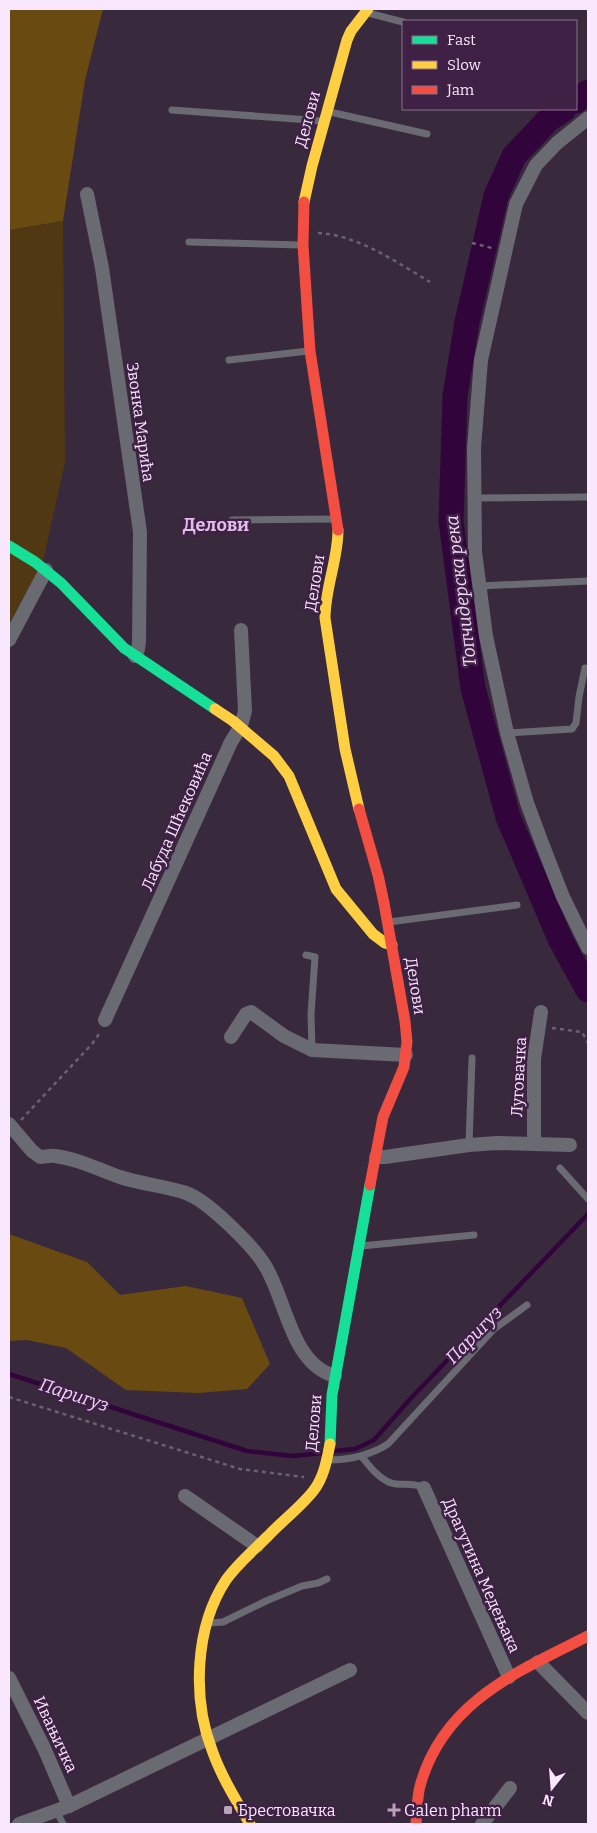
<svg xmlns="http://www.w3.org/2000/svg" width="597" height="1833" viewBox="0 0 597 1833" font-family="Bitter,serif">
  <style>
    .green { fill: #503912 }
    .forest { fill: #694b11 }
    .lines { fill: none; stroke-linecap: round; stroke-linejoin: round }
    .stream { stroke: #32043c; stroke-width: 4.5 }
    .river { stroke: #32043c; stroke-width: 25 }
    .path { stroke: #69636f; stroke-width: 2.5; stroke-dasharray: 4 4; stroke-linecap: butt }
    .lane { stroke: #696a72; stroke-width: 7 }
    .street { stroke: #696a72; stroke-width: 14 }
    .fast { stroke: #16e098; stroke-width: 11 }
    .slow { stroke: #ffcf43; stroke-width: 11 }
    .jam { stroke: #f24e42; stroke-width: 11 }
    .poi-dot { fill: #b6a4b9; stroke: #3e2144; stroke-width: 2 }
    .labels { text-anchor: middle; stroke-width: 5; stroke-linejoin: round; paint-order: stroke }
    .street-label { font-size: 16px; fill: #f9e7fd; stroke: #3e2144 }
    .poi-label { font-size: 16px; fill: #f9e7fd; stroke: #3e2144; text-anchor: start }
    .neighbourhood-label { font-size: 18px; font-weight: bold; fill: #e0bde8; stroke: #3e2144 }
    .water-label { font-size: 18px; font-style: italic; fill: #f2d5f9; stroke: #3e2144 }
  </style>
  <rect width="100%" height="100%" fill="#39293c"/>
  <polygon class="green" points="63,221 65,462 43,561 9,624 9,230"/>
  <g class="forest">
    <polygon points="9,9 103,9 85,80 63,221 9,230"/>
    <polygon points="9,1234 87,1262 120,1295 186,1286 242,1298 270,1364 247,1389 198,1393 126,1390 66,1348 27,1340 9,1341"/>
  </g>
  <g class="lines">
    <g class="stream">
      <polyline points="9,1374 247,1451 293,1456 322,1453"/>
      <polyline points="335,1451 355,1449 374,1440 412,1397 588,1214"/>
    </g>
    <g class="river">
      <polyline points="576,101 588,92"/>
      <polyline points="564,109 549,119 514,156 496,196 467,322 455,396 451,521 473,688 508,817 561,941 588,990"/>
    </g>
    <g class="path">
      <path d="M318,233C358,235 396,262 430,282"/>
      <polyline points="472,243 492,248"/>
      <polyline points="552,1028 582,1032 588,1043"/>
      <polyline points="21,1120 92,1044 101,1031"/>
      <polyline points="9,1397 240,1469 304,1477"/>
    </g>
    <g class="lane">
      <polyline points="368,13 403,22"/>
      <polyline points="172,110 323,121"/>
      <polyline points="330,112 427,134"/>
      <polyline points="189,242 301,245"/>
      <polyline points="229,360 308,351"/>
      <polyline points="475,498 588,497"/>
      <polyline points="232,520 334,519"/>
      <polyline points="479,586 588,581"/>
      <polyline points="507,733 572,729 576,723 579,697 585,668"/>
      <polyline points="389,922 517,905"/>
      <polyline points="306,955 315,957 311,1014 312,1049"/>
      <polyline points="469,1145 472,1058"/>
      <polyline points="560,1168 588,1199"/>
      <polyline points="361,1246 474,1235"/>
      <path d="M362,1457C370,1467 382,1483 396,1484C406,1485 415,1483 424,1488"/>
      <path d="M328,1460C350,1460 369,1456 388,1444L494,1329L527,1305"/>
      <polyline points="209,1623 223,1622 266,1601 302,1586 318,1583 327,1579"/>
      <polyline points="56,1810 63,1824"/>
    </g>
    <g class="street">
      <polyline points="588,118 557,143 536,165 516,204 481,360 474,448 475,552 486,636 507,733 527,803 543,846 563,897 588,948"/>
      <polyline points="87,194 102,268 140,532 139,642 138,649 135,656"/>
      <polyline points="9,640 46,570"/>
      <polyline points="105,1020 231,742 241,726 245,711 241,630"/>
      <polyline points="231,1037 246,1014 251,1012 284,1036 312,1050 406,1055"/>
      <path d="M9,1124L32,1151L40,1157C45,1157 50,1155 55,1156C78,1159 98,1169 120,1177C141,1184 165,1186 186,1193C207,1200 252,1245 264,1264C286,1297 290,1364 335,1376"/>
      <polyline points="534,1144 534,1059 541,1012"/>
      <polyline points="376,1157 385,1157 469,1145 497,1143 570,1145"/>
      <polyline points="424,1488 509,1677"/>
      <polyline points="185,1496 257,1546"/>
      <polyline points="538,1662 588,1713"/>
      <polyline points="9,1678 44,1748 69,1806"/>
      <polyline points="19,1824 69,1806 350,1670"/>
      <polyline points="482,1824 510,1788"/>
    </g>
    <g class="fast">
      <polyline points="9,546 35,562 61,583 124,648 215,709"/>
      <polyline points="330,1444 332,1395 370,1185"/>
    </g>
    <g class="slow">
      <polyline points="304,202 312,166 347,40 351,31 368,9"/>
      <path d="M338,530C338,560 325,588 325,618L345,749L359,809"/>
      <polyline points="215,709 233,721 274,756 289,776 336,889 373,934 385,943 392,945"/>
      <path d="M250,1824C236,1800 221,1776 212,1750C192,1698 195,1627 226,1580C237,1564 254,1550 268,1536C282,1521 302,1506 314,1490C324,1477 327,1459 330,1444"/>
    </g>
    <g class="jam">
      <polyline points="304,202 303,245 310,351 338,530"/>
      <polyline points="359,809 378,875 384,903 405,1021 407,1042 404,1067 383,1117 370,1185"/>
      <path d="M416,1824C417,1811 417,1798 420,1786C443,1702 517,1672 588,1636"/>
    </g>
  </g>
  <g class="poi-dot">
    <rect x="223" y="1805" width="10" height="10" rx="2.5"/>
    <path d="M391.5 1802.5h5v5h5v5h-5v5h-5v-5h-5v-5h5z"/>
  </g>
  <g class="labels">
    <g class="street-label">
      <text transform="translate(307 119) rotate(-75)" y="6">Делови</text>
      <text transform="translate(141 422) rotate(82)" y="6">Звонка Марића</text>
      <text transform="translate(314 583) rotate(-81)" y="6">Делови</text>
      <text transform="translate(176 821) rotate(-66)" y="6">Лабуда Шћековића</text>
      <text transform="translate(416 986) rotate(81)" y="6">Делови</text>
      <text transform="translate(518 1077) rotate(-87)" y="6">Луговачка</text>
      <text transform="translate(313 1423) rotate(-85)" y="6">Делови</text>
      <text transform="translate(482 1575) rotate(66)" y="6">Драгутина Медењака</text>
      <text transform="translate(56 1734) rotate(65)" y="6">Ивањичка</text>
    </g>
    <g class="poi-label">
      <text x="238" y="1816">Брестовачка</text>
      <text x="404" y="1816">Galen pharm</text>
    </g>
    <g class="neighbourhood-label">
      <text x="216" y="531">Делови</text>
    </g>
    <g class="water-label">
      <text transform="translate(461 591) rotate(-97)" y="6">Топчидерска река</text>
      <text transform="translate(474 1335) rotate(-46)" y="6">Паригуз</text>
      <text transform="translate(74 1395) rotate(18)" y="6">Паригуз</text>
    </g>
  </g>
  <rect width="597" height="1833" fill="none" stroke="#f9e7fd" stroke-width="20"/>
  <rect x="402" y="20" width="175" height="90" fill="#3e2144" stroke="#89708e"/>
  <rect x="412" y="36" width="25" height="8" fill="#16e098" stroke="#89708e"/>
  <text x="447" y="45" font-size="15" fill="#f9e7fd">Fast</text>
  <rect x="412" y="61" width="25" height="8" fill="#ffcf43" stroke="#89708e"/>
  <text x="447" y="70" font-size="15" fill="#f9e7fd">Slow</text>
  <rect x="412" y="86" width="25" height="8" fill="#f24e42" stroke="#89708e"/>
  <text x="447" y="95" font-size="15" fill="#f9e7fd">Jam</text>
  <g transform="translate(552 1788) rotate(197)" stroke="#3e2144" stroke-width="4" paint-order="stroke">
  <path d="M0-4L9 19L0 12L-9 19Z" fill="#f9e7fd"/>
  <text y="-8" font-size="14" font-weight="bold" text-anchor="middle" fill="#f9e7fd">N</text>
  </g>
</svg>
